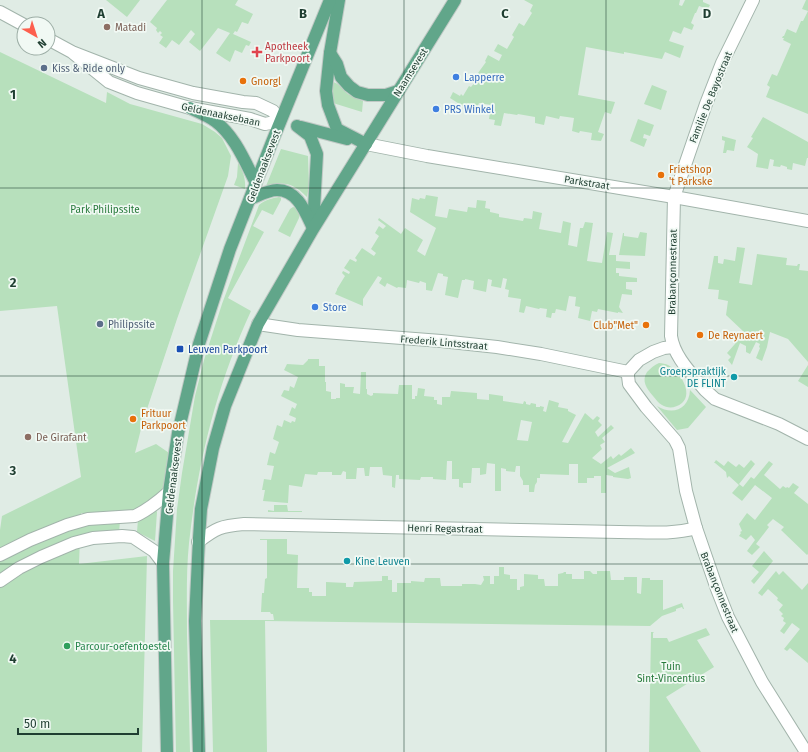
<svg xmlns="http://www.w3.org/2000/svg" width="808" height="752" viewBox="0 0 808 752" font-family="'Fira Sans',sans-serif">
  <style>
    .green { fill: #b7e0bc; fill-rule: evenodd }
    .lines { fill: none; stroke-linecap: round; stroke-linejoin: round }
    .minor-casing { stroke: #a2b4ab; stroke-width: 14 }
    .major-casing { stroke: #c0c9c5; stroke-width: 14 }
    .minor { stroke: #fff; stroke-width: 12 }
    .major { stroke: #61a68a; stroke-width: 12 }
    .grid { fill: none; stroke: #1f3e31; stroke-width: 1; stroke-opacity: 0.55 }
    .education-dot { fill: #8d6e63; stroke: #f1f9f4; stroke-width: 1.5 }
    .health-dot { fill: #e0444e; stroke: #f1f9f4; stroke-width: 1.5 }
    .service-dot { fill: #5c6f8a; stroke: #f1f9f4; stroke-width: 1.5 }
    .shop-dot { fill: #3f7fe0; stroke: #f1f9f4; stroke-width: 1.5 }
    .food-dot { fill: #e8710a; stroke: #f1f9f4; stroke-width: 1.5 }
    .transit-dot { fill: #1a4fb4; stroke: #f1f9f4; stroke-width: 1.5 }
    .culture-dot { fill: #0f9aa8; stroke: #f1f9f4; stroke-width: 1.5 }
    .leisure-dot { fill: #2e9e5b; stroke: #f1f9f4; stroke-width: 1.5 }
    .labels { text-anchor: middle; stroke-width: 3.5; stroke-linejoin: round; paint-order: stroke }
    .education-label { font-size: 10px; fill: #785e54; stroke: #f1f9f4; text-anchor: start }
    .health-label { font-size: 10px; fill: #be3a42; stroke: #f1f9f4; text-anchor: start }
    .service-label { font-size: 10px; fill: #4e5e75; stroke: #f1f9f4; text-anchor: start }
    .street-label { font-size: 10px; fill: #1f3e31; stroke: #f1f9f4 }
    .shop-label { font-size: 10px; fill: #366cbe; stroke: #f1f9f4; text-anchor: start }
    .food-label { font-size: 10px; fill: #c56008; stroke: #f1f9f4; text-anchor: start }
    .park-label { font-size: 10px; fill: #26793a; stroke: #f1f9f4 }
    .transit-label { font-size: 10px; fill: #164399; stroke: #f1f9f4; text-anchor: start }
    .culture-label { font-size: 10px; fill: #0d838f; stroke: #f1f9f4; text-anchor: end }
    .leisure-label { font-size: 10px; fill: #27864d; stroke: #f1f9f4; text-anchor: start }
    .grid-label { font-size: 13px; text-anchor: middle; font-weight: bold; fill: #1f3e31; stroke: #f1f9f4; stroke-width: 3.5; stroke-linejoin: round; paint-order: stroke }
  </style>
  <rect width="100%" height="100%" fill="#e0ece5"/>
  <g class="green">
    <polygon points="106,0 140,0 127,17"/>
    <polygon points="167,0 238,0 235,5 253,14 248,24 242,22 237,32 235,31 233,34 251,42 249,46 246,45 242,53 235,50 230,62 225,59 216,53 230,33 218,28 200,51 189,42 195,34 191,30 179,45 172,40 166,48 159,43 163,37 160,35 162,33 160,31 158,33 156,30 157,28 150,22"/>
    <polygon points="524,0 680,0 679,5 682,6 685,0 703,0 703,2 710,5 708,9 699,6 696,13 695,13 691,23 694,25 692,30 684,27 681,34 673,31 669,41 684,46 680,58 665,52 662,59 624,52 624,54 586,47 578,95 615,102 611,114 605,112 598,132 604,134 601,141 591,140 592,133 580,131 579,133 572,131 574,118 560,116 559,119 546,116 544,125 535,123 535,117 518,114 517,115 504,113 501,126 494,125 495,120 489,119 491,105 479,103 475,114 450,98 453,92 460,96 461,94 463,96 469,86 471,87 476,81 483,85 487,79 478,73 486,62 485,61 488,55 499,61 502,55 494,51 498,44 507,49 514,37 512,35 519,23 524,26 532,13 530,11 533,5"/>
    <polygon points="806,0 808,0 808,114 766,97 770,87 767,85 772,74 777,76 791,44 783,40 784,38 782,38 783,36 784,36 787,29 796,33 801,21 803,21 808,11 802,9"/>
    <polygon points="0,52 106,103 107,92 130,104 202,124 215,132 222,138 231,156 228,176 177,319 143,421 135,453 156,444 175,457 169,492 135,516 81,513 81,526 93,524 120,521 119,533 80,538 79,564 147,556 142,752 0,752 0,530 2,516 81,477 57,306 0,311"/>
    <path d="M333,82C339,83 343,90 348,94C353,97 358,99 363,101L362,112L333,103Z"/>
    <polygon points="652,85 667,91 661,110 644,104"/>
    <polygon points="763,117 808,142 808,158 807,158 805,166 793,163 792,170 787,169 787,167 781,165 780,167 773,166 774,160 770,159 768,169 756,167 758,154 747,147 753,138 751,137"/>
    <polygon points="638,119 654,125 650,136 644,134 643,138 647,139 644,147 630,141"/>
    <polygon points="722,136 736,140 734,151 727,150 726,153 723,153 725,141 722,140"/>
    <path d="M281,149L308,156L309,186L307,197C293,183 284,181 266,186Z"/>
    <path d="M238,163C243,170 246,180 245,189L234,185L237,177Z"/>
    <polygon points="426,195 438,197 435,216 447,218 449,209 467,212 468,207 476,208 477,200 486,201 485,208 490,209 490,212 499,214 499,217 523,221 524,218 532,219 533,211 542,213 539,229 561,233 563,221 571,223 568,245 577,247 580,228 583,228 585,222 593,223 587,261 602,263 607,232 613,233 609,255 616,255 616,261 630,262 630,269 616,268 616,273 619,273 619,276 637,278 637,282 626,282 626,289 632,290 632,295 622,294 619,307 623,313 618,312 618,313 598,309 597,312 592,311 590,321 578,318 580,307 575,306 576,297 569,296 566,311 556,309 555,313 552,313 551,318 546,317 547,309 540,308 539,309 526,306 524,313 519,312 521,299 508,297 509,290 505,289 507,279 503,278 501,288 491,286 492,280 488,279 486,292 473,289 474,281 465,279 465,280 462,280 458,298 445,295 448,277 443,276 443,274 438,273 432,291 426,290 426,283 420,281 419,283 407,280 406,288 398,287 397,288 387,283 385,287 379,283 382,278 378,276 363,299 363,306 335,294 337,290 337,289 345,276 342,273 343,271 349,274 350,272 344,268 350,259 356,262 357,260 355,258 362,248 374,256 376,253 371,249 379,236 375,233 379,226 383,229 386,226 378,220 379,218 401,234 405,228 423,240 417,251 425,256 436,228 410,212 412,198 419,200 420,198 425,199"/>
    <path d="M279,197L281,198V200L273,215L262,210L253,226L264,232L228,298L251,311C216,387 198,461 189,543C186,573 187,604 187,634C188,673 189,713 190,752H176L173,601V571L177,509L182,473L195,396L204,360L222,304L259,205C265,200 272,198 279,197Z"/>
    <polygon points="293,207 297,208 300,213 299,218 290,237 278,231 290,209"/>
    <polygon points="640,232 647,233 645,256 619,255 623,233 624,233 624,236 638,238"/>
    <polygon points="737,247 745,248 739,283 752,285 757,254 787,258 786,265 797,266 798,264 800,264 799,270 808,271 808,362 788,339 770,332 767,347 762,361 756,358 760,348 759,347 760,344 756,342 750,354 746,352 746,346 740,343 732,365 728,360 731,357 727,353 742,336 744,332 726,315 728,301 718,299 719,290 708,289 714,256 718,256 718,263 723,264 724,259 735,261"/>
    <path d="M308,359H319V366H325V382H326V391L331,392V399H336V398H340V383L345,384V387H354L353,393L360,394L361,372H366V389H367V394L371,396L373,395V393L398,394L399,385H412V399H415V396H417L418,388L425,389L424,396L434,397V400H437V404L442,405V397H450L451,391L477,393V399L489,400V394L503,396V401L523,404L524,401L526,402V404L530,405L531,403L536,404V407H540V406L544,407L543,411L546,412L549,400L559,403L558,407L568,409V411L576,415L562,442L568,443L585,413L593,420L597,416L600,418L598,421L602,425L595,432L598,437L611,425L614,428L602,438L605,442L600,445L602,449L592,458L601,464L611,456L613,459L619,454L621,456L631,448L635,453L607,468L615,473L629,467L631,478L628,479L613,477V476L606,475V493H601V476H594V478H587V483H578V464H569V475L540,474V478H537V482L535,485L534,492H529V485H523V481L520,476V466H516L515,472L506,471V469L501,468V491H495V464L487,463L486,474L480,475V468H472L471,483H463V488L459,487V479H452V461H447L446,480L433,479V477H421L420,480L399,479V475H396L395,488L392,487V476L383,475L382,467H370L369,476H365L364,468H357L356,479H346V472L343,471L341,475H332V472H318L317,475L305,474L302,487L289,485L288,503L263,501L265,490H262L264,479L271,480L274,466L267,465L270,452L275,454L279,442L273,439L277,425L282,427L284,420L291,423L292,421L295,422L296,418L289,415L292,407L295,409L297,404L281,396L284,390L289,391L290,386L294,388L298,377L284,370L287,364L303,365L308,360ZM521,420L532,422L528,441L517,440Z"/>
    <path d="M659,363C662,363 666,364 668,365C679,370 694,393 682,403C676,408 668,409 662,405C658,403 656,399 653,396C647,389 641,381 647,372C651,368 654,365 659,363Z"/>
    <polygon points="808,365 808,387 798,381"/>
    <path d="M690,390L706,407L688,428L677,430L657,406C673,416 689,409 690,390Z"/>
    <polygon points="716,460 724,466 728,461 736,467 739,464 744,468 751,460 755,464 739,484 743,487 751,477 754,479 769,461 773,464 764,475 780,489 783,486 786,488 787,487 789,488 793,483 799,487 794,493 808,504 808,554 807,555 781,530 784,527 773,519 767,525 769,527 756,544 760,547 752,555 747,551 755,540 751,535 746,540 741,537 739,536 741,533 740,532 742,531 739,524 747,513 755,520 772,498 755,485 742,501 732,493 739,485 729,476 727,478 726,472 715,463 714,463"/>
    <polygon points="274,505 287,505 288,511 302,511 302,512 268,512 268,510 274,511"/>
    <polygon points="155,509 157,512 155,541 137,532 138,519"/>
    <polygon points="260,539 287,539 287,554 298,555 297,588 309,588 309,592 312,592 312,596 326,596 326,582 346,583 346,587 353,587 354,582 382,581 382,576 388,576 388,580 392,580 392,592 397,592 397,583 411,583 411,581 424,582 425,578 440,578 441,586 462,586 462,584 475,584 481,585 484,580 483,576 490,576 490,584 494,584 494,576 499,576 499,567 504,567 504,574 510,575 510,579 517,579 517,590 520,590 520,587 524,586 524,574 538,575 538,579 544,579 545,586 558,586 558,574 563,573 564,572 566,572 566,574 572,574 572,579 584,579 584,571 590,571 593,574 597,574 597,571 610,571 611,580 624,580 624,577 637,577 637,593 641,594 642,578 650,578 650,580 663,580 663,610 682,603 684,609 683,609 682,607 676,609 676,611 662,616 650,626 265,621 267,752 213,752 210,620 274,620 273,614 271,614 270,612 261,612 262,593 264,593 265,579 267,578 267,540 260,540"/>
    <polygon points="764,551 773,561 754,584 751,581 759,572 752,566"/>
    <polygon points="776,571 779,575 783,571 802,590 808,583 808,663 790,648 787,651 784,649 800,629 792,623 784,634 780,631 786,623 783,621 784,618 781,616 783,614 779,610 783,605 777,600 778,598 768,589 762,596 758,593"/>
    <polygon points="706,628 710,635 697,640 714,667 666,697 701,752 649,752 651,632 654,632 653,633 653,638 667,638 669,642"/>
  </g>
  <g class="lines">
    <defs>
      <g id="minor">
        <path d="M753,0L722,63L706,104L674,197L671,336C674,357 692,374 705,390L715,399L779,424L808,439"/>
        <polyline points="0,12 24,25"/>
        <polyline points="48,39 72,52 139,78 193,93 243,102 256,103 273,111 280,121 265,124 250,119 190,108 137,93 109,82 72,52"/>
        <polyline points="366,144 427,156 674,197 808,221"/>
        <polyline points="258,324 298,330 441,341 497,347 541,354 628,372"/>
        <polyline points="673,347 664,348 653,352 639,360 628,372 628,376 629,384 646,407 675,440 679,448 686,491 696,528 717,589 728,617 762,682 806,752"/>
        <path d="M198,542C216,528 221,526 244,524L619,532C644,532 672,535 696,528"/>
        <path d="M0,555L30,540L67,525L88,519L135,516C148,510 159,501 169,492"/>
        <polyline points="0,581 19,568 41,557 74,543 93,538 122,536 133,537 154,551 163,563"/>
      </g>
      <g id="major">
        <polyline points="339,0 330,53 326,91 328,105 337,129 366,144"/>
        <polyline points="330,53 337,64 341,77 349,86 357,92 368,95 386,95 398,91"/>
        <path d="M190,108C198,112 208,116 215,121C235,136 245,162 256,183"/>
        <polyline points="297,126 310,136 317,154 313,227"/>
        <polyline points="301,127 347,139"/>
        <path d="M250,199C258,196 268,190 277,190C297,190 305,211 312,226"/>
        <polyline points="167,752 163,563 169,492 178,433 199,344 230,249 272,142 330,0"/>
        <polyline points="199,752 195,621 199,538 201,509 203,499 213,448 225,406 258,324 313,229 455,0"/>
      </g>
    </defs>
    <use href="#minor" class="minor-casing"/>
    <use href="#major" class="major-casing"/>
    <use href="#minor" class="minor"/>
    <use href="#major" class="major"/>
  </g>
  <path class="grid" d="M202,0V752M404,0V752M606,0V752M0,188H808M0,376H808M0,564H808"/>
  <g class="education-dot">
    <circle cx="107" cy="27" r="4"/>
    <circle cx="28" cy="437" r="4"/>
  </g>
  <path class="health-dot" d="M255 46h4v4h4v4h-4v4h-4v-4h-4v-4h4z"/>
  <g class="service-dot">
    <circle cx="44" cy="68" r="4"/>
    <circle cx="100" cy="324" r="4"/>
  </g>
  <g class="shop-dot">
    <circle cx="456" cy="77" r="4"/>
    <circle cx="436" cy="109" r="4"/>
    <circle cx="315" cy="307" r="4"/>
  </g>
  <g class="food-dot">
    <circle cx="243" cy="81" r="4"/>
    <circle cx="661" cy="175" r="4"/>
    <circle cx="646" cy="325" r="4"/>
    <circle cx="700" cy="335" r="4"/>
    <circle cx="133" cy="419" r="4"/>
  </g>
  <rect class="transit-dot" x="176" y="345" width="8" height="8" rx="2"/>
  <g class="culture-dot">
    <circle cx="734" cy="377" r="4"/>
    <circle cx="347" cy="561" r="4"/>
  </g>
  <circle class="leisure-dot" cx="67" cy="646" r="4"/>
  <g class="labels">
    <g class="education-label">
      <text x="115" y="31">Matadi</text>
      <text x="36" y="441">De Girafant</text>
    </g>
    <g class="health-label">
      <text x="265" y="50">Apotheek<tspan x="265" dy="12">Parkpoort</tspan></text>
    </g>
    <g class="service-label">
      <text x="52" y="72">Kiss &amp; Ride only</text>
      <text x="108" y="328">Philipssite</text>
    </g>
    <g class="street-label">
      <text transform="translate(410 72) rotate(-58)" y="4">Naamsevest</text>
      <text transform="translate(710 97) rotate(-68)" y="4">Familie De Bayostraat</text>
      <text transform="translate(221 114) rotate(12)" y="4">Geldenaaksebaan</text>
      <text transform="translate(263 166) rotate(-69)" y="4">Geldenaaksevest</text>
      <text transform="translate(587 182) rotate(9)" y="4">Parkstraat</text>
      <text transform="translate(672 272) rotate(-89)" y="4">Brabançonnestraat</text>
      <text transform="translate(444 342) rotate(5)" y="4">Frederik Lintsstraat</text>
      <text transform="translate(173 476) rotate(-83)" y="4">Geldenaaksevest</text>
      <text transform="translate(445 528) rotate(1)" y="4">Henri Regastraat</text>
      <text transform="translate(720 592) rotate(68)" y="4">Brabançonnestraat</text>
    </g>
    <g class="shop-label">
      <text x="464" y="81">Lapperre</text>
      <text x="444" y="113">PRS Winkel</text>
      <text x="323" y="311">Store</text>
    </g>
    <g class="food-label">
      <text x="251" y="85">Gnorgl</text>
      <text x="669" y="173">Frietshop<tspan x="669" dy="12">'t Parkske</tspan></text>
      <text x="638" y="329" text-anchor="end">Club"Met"</text>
      <text x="708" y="339">De Reynaert</text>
      <text x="141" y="417">Frituur<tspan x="141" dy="12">Parkpoort</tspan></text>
    </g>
    <g class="park-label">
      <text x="105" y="213">Park Philipssite</text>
      <text x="671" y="670">Tuin<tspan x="671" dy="12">Sint-Vincentius</tspan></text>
    </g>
    <g class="transit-label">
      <text x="188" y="353">Leuven Parkpoort</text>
    </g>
    <g class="culture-label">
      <text x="726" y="375">Groepspraktijk<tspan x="726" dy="12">DE FLINT</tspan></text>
      <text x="355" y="565" text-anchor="start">Kine Leuven</text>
    </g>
    <g class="leisure-label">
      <text x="75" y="650">Parcour-oefentoestel</text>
    </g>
  </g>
  <g class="grid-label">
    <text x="101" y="18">A</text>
    <text x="303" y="18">B</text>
    <text x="505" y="18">C</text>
    <text x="707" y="18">D</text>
    <text x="13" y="99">1</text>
    <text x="13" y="287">2</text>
    <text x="13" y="475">3</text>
    <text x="13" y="663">4</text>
  </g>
  <g transform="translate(36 36) rotate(141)"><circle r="19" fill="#f1f9f4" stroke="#9daea6"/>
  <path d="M0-3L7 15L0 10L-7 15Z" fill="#fd5f4e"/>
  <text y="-6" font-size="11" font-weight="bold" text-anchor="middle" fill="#1f3e31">N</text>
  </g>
  <path d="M18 728v6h120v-6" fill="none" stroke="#1f3e31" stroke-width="2"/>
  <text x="24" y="728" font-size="12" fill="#1f3e31" stroke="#f1f9f4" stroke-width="3" paint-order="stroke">50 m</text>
</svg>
